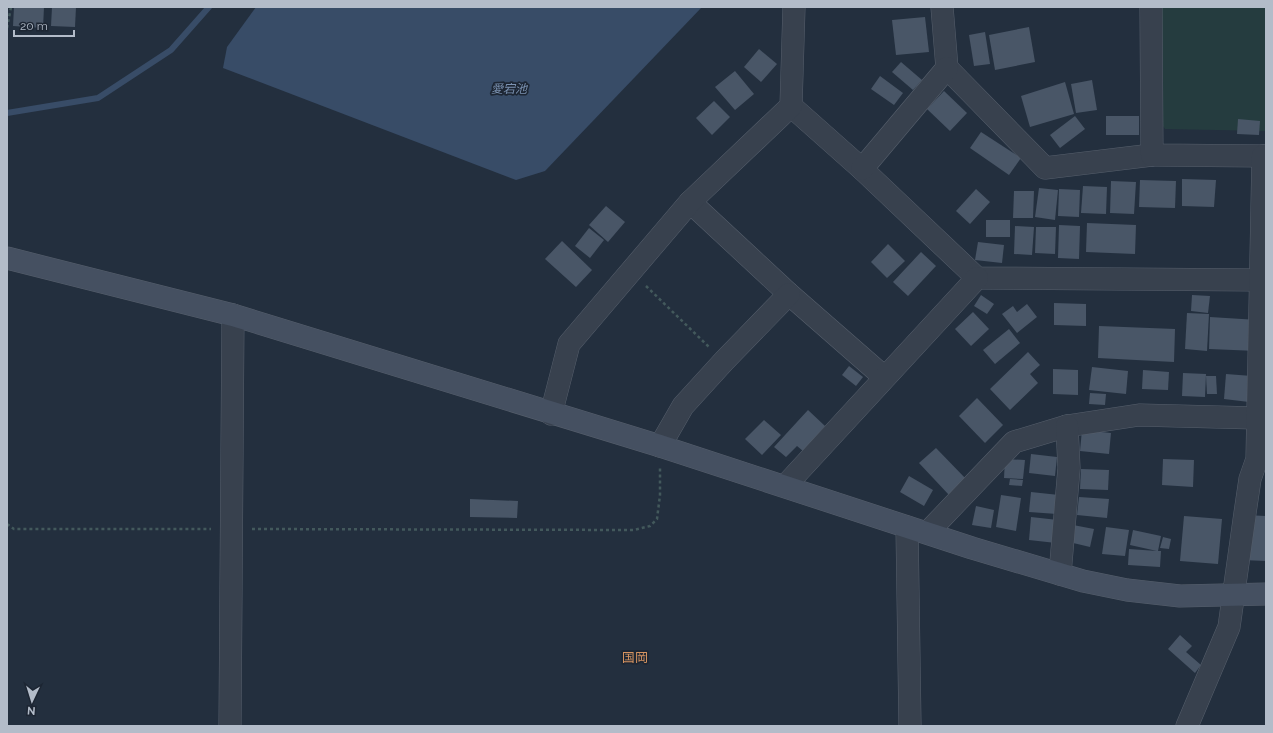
<svg xmlns="http://www.w3.org/2000/svg" width="1273" height="733" viewBox="0 0 1273 733" font-family="Raleway,'Noto Sans JP',sans-serif">
  <style>
    .green { fill: #253c3f }
    .water { fill: #384c67 }
    .lines { fill: none; stroke-linecap: round; stroke-linejoin: round }
    .stream { stroke: #384c67; stroke-width: 6 }
    .building { fill: #495667 }
    .street-casing { stroke: #565f6c; stroke-width: 23 }
    .secondary-casing { stroke: #565f6c; stroke-width: 23 }
    .path { stroke: #43595c; stroke-width: 2.5; stroke-dasharray: 3 3; stroke-linecap: butt }
    .street { stroke: #38414e; stroke-width: 22 }
    .secondary { stroke: #455061; stroke-width: 22 }
    .labels { text-anchor: middle; stroke-width: 3.5; stroke-linejoin: round; paint-order: stroke }
    .water-label { font-size: 12px; font-style: italic; fill: #7b92b1; stroke: #1d2633 }
    .quarter-label { font-size: 13px; fill: #d69461; stroke: #1d2633 }
  </style>
  <rect width="100%" height="100%" fill="#232f3e"/>
  <polygon class="green" points="1156,7 1266,7 1266,131 1165,129 1151,109"/>
  <polygon class="water" points="256,7 702,7 545,171 516,180 223,68 227,47"/>
  <g class="lines">
    <polyline class="stream" points="7,113 98,98 171,50 209,7"/>
  </g>
  <g class="building">
    <polygon points="14,7 44,7 43,28 13,26"/>
    <polygon points="52,7 76,7 75,27 51,26"/>
    <polygon points="925,17 929,52 896,55 892,20"/>
    <polygon points="1029,27 1035,62 995,70 989,35"/>
    <polygon points="985,32 990,64 974,66 969,35"/>
    <polygon points="759,49 777,64 761,82 744,67"/>
    <polygon points="901,62 922,80 913,90 892,72"/>
    <polygon points="735,71 754,94 735,110 715,87"/>
    <polygon points="880,76 903,93 894,105 871,89"/>
    <polygon points="1092,80 1097,110 1076,113 1071,84"/>
    <polygon points="1065,82 1074,114 1030,127 1021,96"/>
    <polygon points="944,91 967,113 950,131 927,109"/>
    <polygon points="714,101 730,117 712,135 696,118"/>
    <polygon points="1075,116 1085,129 1060,148 1050,135"/>
    <rect x="1106" y="116" width="33" height="19"/>
    <polygon points="1238,119 1260,121 1259,135 1237,134"/>
    <polygon points="981,132 1021,158 1009,175 970,148"/>
    <polygon points="1182,179 1216,180 1214,207 1182,206"/>
    <polygon points="1140,180 1176,181 1175,208 1139,207"/>
    <polygon points="1111,181 1136,182 1134,214 1110,213"/>
    <polygon points="1083,186 1107,187 1106,214 1081,213"/>
    <polygon points="1039,188 1058,190 1055,220 1035,217"/>
    <polygon points="976,189 990,202 970,224 956,211"/>
    <polygon points="1059,189 1080,190 1079,217 1058,216"/>
    <polygon points="1014,191 1034,191 1033,218 1013,218"/>
    <polygon points="606,206 625,222 608,242 589,225"/>
    <rect x="986" y="220" width="24" height="17"/>
    <polygon points="1087,223 1136,225 1135,254 1086,252"/>
    <polygon points="1059,225 1080,226 1079,259 1058,258"/>
    <polygon points="1015,226 1034,227 1032,255 1014,254"/>
    <polygon points="1036,227 1056,227 1055,254 1035,253"/>
    <polygon points="589,228 604,240 590,258 575,246"/>
    <polygon points="562,241 592,270 576,287 545,259"/>
    <polygon points="978,242 1004,245 1002,263 975,260"/>
    <polygon points="888,244 905,261 887,278 871,262"/>
    <polygon points="921,252 936,266 908,296 893,282"/>
    <polygon points="981,295 994,304 987,314 974,306"/>
    <polygon points="1192,295 1210,296 1208,313 1191,311"/>
    <polygon points="1054,303 1086,304 1086,326 1054,325"/>
    <polygon points="1027,304 1037,317 1017,333 1002,314 1013,306 1017,312"/>
    <polygon points="973,312 989,329 971,346 955,329"/>
    <polygon points="1187,313 1209,314 1207,351 1185,349"/>
    <polygon points="1210,317 1258,320 1257,351 1209,349"/>
    <polygon points="1099,326 1175,329 1174,362 1098,358"/>
    <polygon points="1009,329 1020,343 995,364 983,350"/>
    <polygon points="1028,352 1040,365 1030,374 1038,383 1010,410 990,389"/>
    <polygon points="849,366 863,377 856,386 842,375"/>
    <polygon points="1092,367 1128,371 1126,394 1089,390"/>
    <polygon points="1053,369 1078,370 1078,395 1053,394"/>
    <polygon points="1143,370 1169,372 1168,390 1142,389"/>
    <polygon points="1183,373 1206,374 1205,397 1182,396"/>
    <polygon points="1226,374 1252,376 1249,402 1224,399"/>
    <polygon points="1206,376 1216,376 1217,394 1207,394"/>
    <polygon points="1090,393 1106,394 1105,405 1089,404"/>
    <polygon points="977,398 1003,425 985,443 959,416"/>
    <polygon points="808,410 825,426 803,451 797,446 786,457 774,447"/>
    <polygon points="764,420 781,435 762,455 745,439"/>
    <polygon points="1082,430 1111,433 1109,454 1080,451"/>
    <polygon points="936,448 966,479 949,495 919,463"/>
    <polygon points="1031,454 1057,457 1055,476 1029,473"/>
    <polygon points="1005,459 1025,460 1023,479 1004,478"/>
    <polygon points="1163,459 1194,460 1193,487 1162,485"/>
    <polygon points="1081,469 1109,470 1108,490 1080,489"/>
    <polygon points="909,476 933,490 924,506 900,492"/>
    <polygon points="1010,479 1023,480 1022,486 1009,485"/>
    <polygon points="1031,492 1059,495 1057,514 1029,512"/>
    <polygon points="1001,495 1021,498 1016,531 996,527"/>
    <polygon points="1079,497 1109,499 1107,518 1077,515"/>
    <polygon points="470,499 518,501 517,518 470,517"/>
    <polygon points="976,506 994,510 991,528 972,525"/>
    <polygon points="1245,515 1266,516 1266,561 1242,560"/>
    <polygon points="1184,516 1222,519 1218,564 1180,561"/>
    <polygon points="1031,517 1058,520 1056,543 1029,540"/>
    <polygon points="1073,525 1094,529 1090,547 1069,542"/>
    <polygon points="1106,527 1129,530 1125,556 1102,554"/>
    <polygon points="1133,530 1161,536 1158,551 1161,551 1160,567 1128,565 1129,549 1157,551 1130,545"/>
    <polygon points="1163,537 1171,539 1169,549 1160,548"/>
    <polygon points="1180,635 1192,646 1186,652 1201,665 1195,673 1168,649"/>
  </g>
  <g class="lines">
    <defs>
      <g id="street">
        <polyline points="942,7 947,68 1045,168 1152,155"/>
        <polyline points="1151,7 1152,155 1266,156"/>
        <polyline points="791,106 862,169 977,278 1260,280"/>
        <polyline points="862,169 947,68"/>
        <polyline points="690,202 789,294 884,377"/>
        <polyline points="551,414 569,344 690,202 791,106 794,7"/>
        <polyline points="660,446 683,406 724,361 789,294"/>
        <polyline points="785,486 977,278"/>
        <polyline points="907,527 910,726"/>
        <polyline points="928,532 1014,442 1067,426 1139,415 1256,418"/>
        <polyline points="1060,574 1069,468 1067,426"/>
        <polyline points="230,726 233,315"/>
        <polyline points="1187,726 1229,627 1245,513 1250,479 1257,459 1263,156"/>
      </g>
      <polyline id="secondary" points="7,258 233,315 660,446 972,548 1083,581 1127,590 1180,596 1266,594"/>
    </defs>
    <use href="#street" class="street-casing"/>
    <use href="#secondary" class="secondary-casing"/>
    <g class="path">
      <polyline points="7,28 11,7"/>
      <polyline points="646,286 709,347"/>
      <polyline points="7,524 14,529 211,529"/>
      <polyline points="252,529 634,530 650,526 657,519 660,495 660,467"/>
    </g>
    <use href="#street" class="street"/>
    <use href="#secondary" class="secondary"/>
  </g>
  <g class="labels">
    <g class="water-label">
      <text x="509" y="93">愛宕池</text>
    </g>
    <g class="quarter-label">
      <text x="635" y="662">国岡</text>
    </g>
  </g>
  <rect width="1273" height="733" fill="none" stroke="#b3bcc9" stroke-width="16"/>
  <g transform="translate(32 701) rotate(184)" stroke="#1d2633" stroke-width="3" paint-order="stroke">
  <path d="M0-3L7 15L0 10L-7 15Z" fill="#b3bcc9"/>
  <text y="-6" font-size="11" font-weight="bold" text-anchor="middle" fill="#b3bcc9">N</text>
  </g>
  <path d="M14 30v6h60v-6" fill="none" stroke="#b3bcc9" stroke-width="2"/>
  <text x="20" y="30" font-size="12" fill="#b3bcc9" stroke="#1d2633" stroke-width="3" paint-order="stroke">20 m</text>
</svg>
